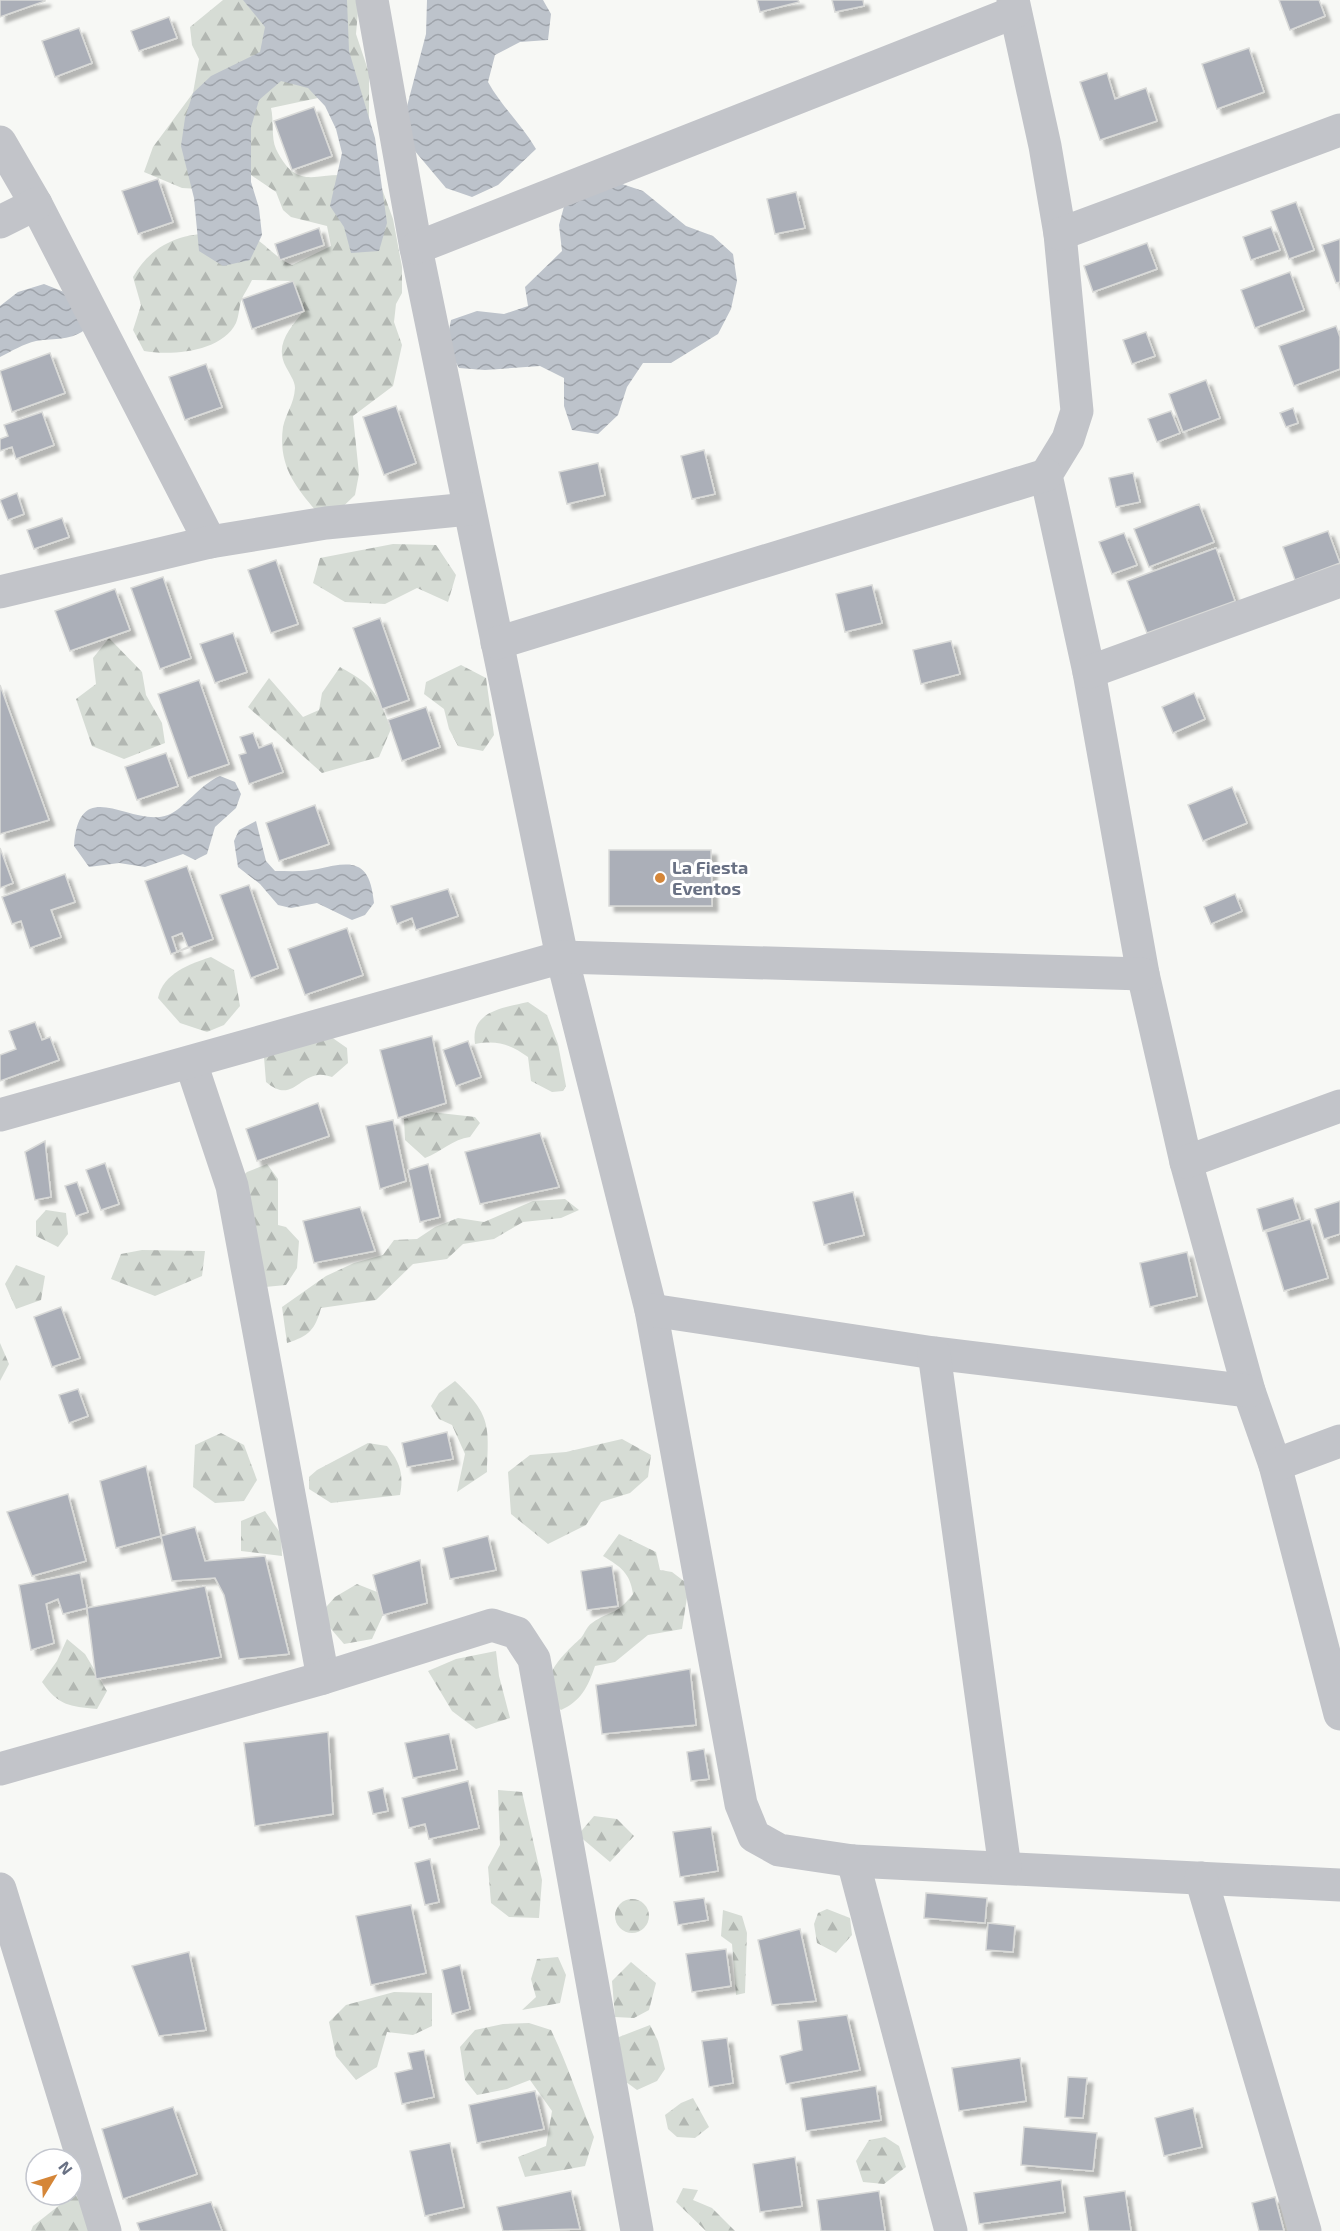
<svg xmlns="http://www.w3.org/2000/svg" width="1340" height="2231" viewBox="0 0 1340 2231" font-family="'Exo 2',sans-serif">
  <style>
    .forest { fill: url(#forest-firs) }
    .water { fill: url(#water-waves) }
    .building { fill: #abafb8; stroke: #d9dad8; stroke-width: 1.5; fill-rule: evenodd; filter: url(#shadow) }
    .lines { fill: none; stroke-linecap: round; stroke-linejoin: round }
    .street { stroke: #c2c4c9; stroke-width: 33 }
    .poi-dot { fill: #d58638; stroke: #fff; stroke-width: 2 }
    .labels { text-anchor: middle; stroke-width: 6; stroke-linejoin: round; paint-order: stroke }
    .poi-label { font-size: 18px; font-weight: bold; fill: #697184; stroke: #fff; text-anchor: start }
  </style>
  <defs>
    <pattern id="forest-firs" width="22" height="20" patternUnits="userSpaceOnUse" patternTransform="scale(1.5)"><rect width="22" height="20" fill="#d6dcd5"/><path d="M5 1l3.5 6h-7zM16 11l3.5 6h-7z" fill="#b2b7b2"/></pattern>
    <pattern id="water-waves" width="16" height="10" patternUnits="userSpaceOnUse" patternTransform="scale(1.5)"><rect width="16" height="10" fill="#bdc3cb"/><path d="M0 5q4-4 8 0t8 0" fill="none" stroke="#9ea3aa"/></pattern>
    <filter id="shadow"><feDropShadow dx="5.5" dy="5.5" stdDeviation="1.5" flood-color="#0004"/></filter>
  </defs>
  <rect width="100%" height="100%" fill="#f7f8f5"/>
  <g class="forest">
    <path d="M223,0H359L356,34L369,73V119L318,98L271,108C274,120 271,138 276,149C298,194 318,170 352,176C362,177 373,185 382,189L393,219L402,267V293L396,304L394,322L402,345L393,386L353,416L359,474L355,495L326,523C301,492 277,471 283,427C286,413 294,404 295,388C295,381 289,373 286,367C274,345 290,328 304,311L293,281L252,280C249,287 244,293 241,301C239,308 239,316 236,323C222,352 171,356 144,351L133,330L141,305L133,277C153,242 184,232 223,233C230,233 240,232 247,234C259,237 276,259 292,265L331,246L327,226L291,217L283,210L276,192L251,175L199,189L182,188L144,172L153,147L193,93L199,59L192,45L190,27Z"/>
    <polygon points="393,544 436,545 456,575 448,602 417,588 385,604 345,602 313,583 320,558"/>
    <polygon points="109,638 142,672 146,695 162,723 165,743 124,759 92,746 76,699 96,684 93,658"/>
    <polygon points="461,665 486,678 494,735 483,751 458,746 449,729 444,709 424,694 426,682"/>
    <path d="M340,667C375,686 377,693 391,729L379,757L322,773L248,707L269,678L303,717L319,710L322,693Z"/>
    <path d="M211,957L234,970L240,1006L224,1025L207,1032L180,1023L158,998C163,973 190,964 211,957Z"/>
    <path d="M528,1002L547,1015L558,1044L566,1086L563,1091L552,1092L531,1081L528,1057C510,1044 497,1040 475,1044C470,1011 503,1008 528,1002Z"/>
    <path d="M327,1034L347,1048L348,1063L332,1077C328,1076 322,1074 318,1075C297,1078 291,1103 266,1082L264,1057Z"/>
    <path d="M431,1112L475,1117L480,1123L470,1137C453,1139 441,1152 425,1158L405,1140L404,1119Z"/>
    <polygon points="267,1164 278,1179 278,1225 286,1227 299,1241 297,1268 286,1285 265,1287 232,1186 247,1172"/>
    <path d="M565,1199L579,1210L561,1218L523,1222L494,1239L463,1244L447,1259L413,1264L376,1300L321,1308C315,1330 309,1336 287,1343L282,1307L326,1276L354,1263L383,1255L394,1240L417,1239L435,1227L458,1218L484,1222L533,1201Z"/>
    <polygon points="46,1210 66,1213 68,1234 58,1247 36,1236 36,1221"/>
    <polygon points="142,1250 205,1251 202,1276 155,1296 111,1279 121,1254"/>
    <polygon points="16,1265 45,1276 41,1300 16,1309 5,1284"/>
    <polygon points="0,1343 9,1364 0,1381"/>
    <path d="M455,1381C491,1415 489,1425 487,1472L457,1492L465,1454L452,1425L439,1419L431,1406L439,1393Z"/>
    <polygon points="221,1433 244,1445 257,1480 244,1501 215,1503 193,1487 195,1445"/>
    <polygon points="622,1439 651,1455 648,1477 630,1493 601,1502 586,1525 548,1544 511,1514 508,1472 530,1455 566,1452"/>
    <path d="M368,1443L387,1446C400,1462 404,1475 400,1495L331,1503L309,1489V1477L317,1470Z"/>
    <polygon points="265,1511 281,1534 282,1556 241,1551 241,1521"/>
    <path d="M619,1534L656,1552L660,1570L672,1572L689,1585L682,1629L648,1635L615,1662L595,1666C588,1687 581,1701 561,1710C531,1685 560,1657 581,1638C585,1633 587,1626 592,1623C612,1609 615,1617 633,1594C630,1573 621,1567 603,1556Z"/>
    <polygon points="357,1584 377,1592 383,1615 372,1639 344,1644 319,1615 335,1597"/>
    <path d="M67,1639L85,1654L107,1691L97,1709C69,1706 59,1706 42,1682L57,1661Z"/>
    <polygon points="496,1651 499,1676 510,1718 476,1729 452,1711 428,1671 456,1659"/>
    <polygon points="498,1790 522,1792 542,1880 539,1918 509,1917 491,1903 488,1867 500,1845"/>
    <polygon points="594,1816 617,1819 634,1836 610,1862 578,1835"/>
    <circle cx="632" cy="1916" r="17"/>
    <polygon points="827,1909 850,1918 852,1935 836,1953 817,1943 814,1924 818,1913"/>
    <polygon points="723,1910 742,1916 747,1933 745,1993 736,1995 732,1944 721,1936"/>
    <polygon points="558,1957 566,1975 560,2003 522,2010 536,1997 531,1979 537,1959"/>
    <polygon points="631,1962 656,1983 649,2010 634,2018 615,2017 612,1981"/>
    <polygon points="394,1992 432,1993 432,2026 413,2035 387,2032 377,2067 356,2080 336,2056 329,2022 346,2005"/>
    <path d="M529,2023L551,2030C568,2065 579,2101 594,2137L585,2166L525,2177L518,2157L546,2146L552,2111L530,2080L507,2089L477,2095L465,2080L460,2047L475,2030L503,2024Z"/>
    <polygon points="650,2025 658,2041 665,2069 657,2081 637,2090 622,2079 619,2037"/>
    <polygon points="693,2098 709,2127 695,2138 677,2137 668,2129 665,2115 681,2103"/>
    <polygon points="885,2137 899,2146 906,2167 884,2184 863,2182 856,2161 869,2140"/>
    <polygon points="90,2181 119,2231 31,2231 33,2226"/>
    <polygon points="683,2188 698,2190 693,2200 712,2208 735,2231 706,2231 676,2202"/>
  </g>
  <g class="water">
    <polygon points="243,0 347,0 349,51 375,138 387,223 379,251 351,253 344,227 330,206 342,153 336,129 325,106 308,88 281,81 259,100 251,127 251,182 259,208 262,235 250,260 223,266 199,251 194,198 181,146 185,118 193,93 211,76 260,52 265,27"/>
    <path d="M427,0H543L551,14L548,40L520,42L495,55L488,82C502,107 522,125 536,149L498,185L472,197L446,188L414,150L406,110L426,34Z"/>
    <polygon points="616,182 643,191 686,226 713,236 733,254 737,281 731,309 718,334 671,363 643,363 627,387 618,415 598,434 572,430 564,406 564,378 540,366 485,370 459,368 446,345 451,320 477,311 504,314 528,306 525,287 562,251 559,225 566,199"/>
    <path d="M44,284L69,294L87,328C72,341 55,338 36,341C23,344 12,351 0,357V306L18,292Z"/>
    <path d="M220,776L235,782L241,794L236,808L215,827L207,854L195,860L183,854L145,867L119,863L89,867L74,846C79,772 131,829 168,815C184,809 199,785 220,776Z"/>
    <path d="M256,821L266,861L275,871C289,871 305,872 318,869C354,860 370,861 374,903L365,915L352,920L317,903L291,908L278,905L260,884L238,867L234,841L239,830Z"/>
  </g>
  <g class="building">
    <polygon points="0,0 45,0 45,1 0,17"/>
    <polygon points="757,0 798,0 799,2 760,12"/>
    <polygon points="832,0 863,0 864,6 835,12"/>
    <polygon points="1279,0 1319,0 1325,16 1290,30"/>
    <polygon points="169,17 177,38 139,51 131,31"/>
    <polygon points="79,28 92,63 55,77 42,41"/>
    <polygon points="1249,48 1264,92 1217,109 1202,64"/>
    <polygon points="1107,73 1115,99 1146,88 1157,121 1100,140 1080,82"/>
    <polygon points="314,107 332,156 292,170 274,121"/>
    <polygon points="158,179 173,222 138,234 122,191"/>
    <polygon points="796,192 805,228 775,234 767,199"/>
    <polygon points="1296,202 1314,250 1289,259 1271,211"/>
    <polygon points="1271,227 1280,250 1251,260 1243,237"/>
    <polygon points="319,228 324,245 280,260 275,244"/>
    <polygon points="1340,239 1340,282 1336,283 1322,245"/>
    <polygon points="1147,243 1157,269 1093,292 1084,266"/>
    <polygon points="1290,272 1304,310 1255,328 1241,290"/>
    <polygon points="293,281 304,311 252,329 242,299"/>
    <polygon points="1336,326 1340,337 1340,369 1294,386 1279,346"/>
    <polygon points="1146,332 1155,356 1132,364 1123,340"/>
    <polygon points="50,353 65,393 12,412 0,371"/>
    <polygon points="206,364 222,407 185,420 169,377"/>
    <polygon points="1206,380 1220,418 1183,432 1169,394"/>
    <polygon points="396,406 416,463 384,475 363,417"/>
    <polygon points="1293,408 1298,423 1286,427 1280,413"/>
    <polygon points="1171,411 1180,433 1157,442 1148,419"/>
    <polygon points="42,412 54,445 16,459 12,447 0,451 0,439 8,436 4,425"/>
    <polygon points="704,450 715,494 692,499 681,456"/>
    <polygon points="598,463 605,495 567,504 559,472"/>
    <polygon points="1133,473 1140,502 1116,507 1109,478"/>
    <polygon points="17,493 24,514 8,520 0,500"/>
    <polygon points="1199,504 1214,542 1149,567 1134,529"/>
    <polygon points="62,518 69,537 34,549 27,530"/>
    <polygon points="1328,531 1340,563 1295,580 1283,547"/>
    <polygon points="1124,533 1137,565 1112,574 1099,542"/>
    <polygon points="1216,548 1235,601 1147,633 1127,581"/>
    <polygon points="276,560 298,624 271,633 248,570"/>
    <polygon points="163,577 191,658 160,669 131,588"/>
    <polygon points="872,585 882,623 845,632 836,594"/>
    <polygon points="115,589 130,630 70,651 55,611"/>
    <polygon points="380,618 409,700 382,709 353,628"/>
    <polygon points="233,633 247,672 215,683 200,644"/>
    <polygon points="951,641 960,674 921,684 913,650"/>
    <polygon points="199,680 229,764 188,778 158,694"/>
    <polygon points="0,685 49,820 0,834"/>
    <polygon points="1194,693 1205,719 1173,733 1162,707"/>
    <polygon points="426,707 440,747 402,761 388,720"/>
    <polygon points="253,733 259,748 272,743 283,772 249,784 239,755 246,753 240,737"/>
    <polygon points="166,753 178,786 137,800 125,767"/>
    <polygon points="1232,787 1247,823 1203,841 1188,805"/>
    <polygon points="315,805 329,844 279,861 266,823"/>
    <polygon points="0,848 13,883 0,888"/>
    <polygon points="609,850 711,850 712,906 609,906"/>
    <path d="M187,866L213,939L171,954L145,881ZM182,933L188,947L177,952L172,937Z"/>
    <polygon points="65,874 75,902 51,910 61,937 30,948 21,921 12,924 2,897"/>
    <polygon points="249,885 278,968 251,978 220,895"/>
    <polygon points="448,889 458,916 416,930 412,918 397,924 391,906"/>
    <polygon points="1235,894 1242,911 1211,924 1204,907"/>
    <polygon points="347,928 363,975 305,995 288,949"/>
    <polygon points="35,1022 42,1040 50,1037 59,1060 0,1081 0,1055 16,1049 9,1031"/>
    <polygon points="432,1036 446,1103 398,1118 380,1050"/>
    <polygon points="468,1041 481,1077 456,1086 443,1050"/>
    <polygon points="318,1103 329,1136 257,1161 246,1129"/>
    <polygon points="393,1120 406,1181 380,1189 366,1126"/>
    <polygon points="540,1133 559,1187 480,1204 465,1152"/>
    <polygon points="45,1141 51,1197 35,1200 25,1152"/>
    <polygon points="105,1163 119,1204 101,1210 86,1170"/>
    <polygon points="428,1164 440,1217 420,1222 408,1170"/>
    <polygon points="77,1182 88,1212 76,1216 65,1186"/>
    <polygon points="853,1192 864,1235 824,1245 813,1202"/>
    <polygon points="1293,1198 1300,1219 1263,1231 1257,1209"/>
    <polygon points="1340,1201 1340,1234 1324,1239 1315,1209"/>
    <polygon points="360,1207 375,1251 314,1263 303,1221"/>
    <polygon points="1310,1219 1328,1278 1284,1291 1266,1232"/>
    <polygon points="1187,1252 1197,1296 1150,1307 1140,1263"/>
    <polygon points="61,1307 80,1358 52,1367 34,1317"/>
    <polygon points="78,1389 88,1416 69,1423 59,1395"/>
    <polygon points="447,1432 453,1459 407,1467 402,1443"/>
    <polygon points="146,1466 161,1536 116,1548 100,1481"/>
    <polygon points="68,1494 86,1561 32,1576 7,1512"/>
    <polygon points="195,1527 205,1561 265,1556 289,1654 239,1659 224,1595 215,1578 172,1581 161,1536"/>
    <polygon points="488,1536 496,1570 450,1579 443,1548"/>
    <polygon points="420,1560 427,1603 383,1615 373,1575"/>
    <polygon points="612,1566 618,1606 587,1610 581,1571"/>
    <polygon points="80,1573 87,1608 63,1614 58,1599 46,1604 54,1643 31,1650 19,1585"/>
    <polygon points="205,1586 221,1657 96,1679 87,1608"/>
    <polygon points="690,1669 696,1725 602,1734 596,1685"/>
    <polygon points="328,1732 333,1814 255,1826 244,1743"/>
    <polygon points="449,1734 457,1769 413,1778 405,1743"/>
    <polygon points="704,1749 709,1779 691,1781 687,1752"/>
    <polygon points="468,1781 479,1828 429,1839 425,1824 409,1828 402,1798"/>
    <polygon points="383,1788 388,1811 373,1814 368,1792"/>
    <polygon points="711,1827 718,1871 680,1877 673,1832"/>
    <polygon points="430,1859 439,1902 425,1905 415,1863"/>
    <polygon points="926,1893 987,1898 985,1923 924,1918"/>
    <polygon points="704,1898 708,1920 678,1925 674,1902"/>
    <polygon points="411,1905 426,1973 371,1985 356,1916"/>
    <polygon points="988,1923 1015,1926 1013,1952 986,1950"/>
    <polygon points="800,1929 816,2001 772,2005 758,1940"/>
    <polygon points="726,1949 731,1986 692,1992 686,1954"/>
    <polygon points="189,1952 206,2030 159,2036 132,1966"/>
    <polygon points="460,1965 470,2009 452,2014 442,1970"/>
    <polygon points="847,2015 860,2070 786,2084 780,2056 802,2050 798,2021"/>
    <polygon points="727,2038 733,2083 709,2087 702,2041"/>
    <polygon points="424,2050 434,2097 402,2104 395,2073 412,2069 408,2053"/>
    <polygon points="1020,2058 1026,2101 959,2111 952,2068"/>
    <polygon points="1068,2077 1087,2078 1083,2118 1065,2117"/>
    <polygon points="876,2086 881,2120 806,2131 801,2098"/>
    <polygon points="535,2091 544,2129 477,2143 469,2105"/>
    <polygon points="173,2107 197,2174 123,2199 102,2129"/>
    <polygon points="1193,2108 1202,2147 1164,2156 1155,2118"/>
    <polygon points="1024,2127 1097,2133 1093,2171 1021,2165"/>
    <polygon points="450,2143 464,2207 425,2216 410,2151"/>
    <polygon points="795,2157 802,2206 760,2212 753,2164"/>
    <polygon points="1061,2180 1065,2212 979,2224 974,2193"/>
    <polygon points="571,2191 580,2229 503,2231 497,2207"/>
    <polygon points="879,2191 885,2231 821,2231 817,2200"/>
    <polygon points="1125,2191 1131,2231 1089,2231 1084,2197"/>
    <polygon points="1275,2197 1284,2231 1259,2231 1252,2203"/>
    <polygon points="211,2202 222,2231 140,2231 137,2223"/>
  </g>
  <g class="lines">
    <g class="street">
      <polyline points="372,0 416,248 562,957 651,1310 741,1804 754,1836 779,1850 853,1861 1340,1885"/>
      <polyline points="1013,0 1045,146 1060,234 1077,411 1068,439 1046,475 1089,672 1143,974 1186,1162 1249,1391 1275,1465 1340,1714"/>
      <polyline points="0,142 36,204 210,542"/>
      <polyline points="0,222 36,204"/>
      <polyline points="1060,234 1340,130"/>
      <polyline points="416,248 1015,12"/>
      <polyline points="0,592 210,542 326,523 469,509"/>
      <polyline points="497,643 1046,475"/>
      <polyline points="1089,672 1340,581"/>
      <polyline points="191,1063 232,1186 323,1678"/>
      <polyline points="0,1115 562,957 1143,974"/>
      <polyline points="1186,1162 1340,1106"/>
      <polyline points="651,1310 934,1353 1249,1391"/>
      <polyline points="934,1353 1005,1868"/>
      <polyline points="1275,1465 1340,1441"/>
      <polyline points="0,1769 323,1678 492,1625 517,1633 534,1659 637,2231"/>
      <polyline points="853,1861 951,2231"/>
      <polyline points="1201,1878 1305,2231"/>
      <polyline points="0,1889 105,2231"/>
    </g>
  </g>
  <circle class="poi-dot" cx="660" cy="878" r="6"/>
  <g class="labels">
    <g class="poi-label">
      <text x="672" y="874">La Fiesta<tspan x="672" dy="21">Eventos</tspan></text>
    </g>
  </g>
  <g transform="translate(54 2177) rotate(52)"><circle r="28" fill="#ffffff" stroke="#c3c6ce" stroke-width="1.5"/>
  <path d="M0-4.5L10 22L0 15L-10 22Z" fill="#d58638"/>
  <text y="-9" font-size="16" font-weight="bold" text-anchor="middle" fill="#697184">N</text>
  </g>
</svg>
